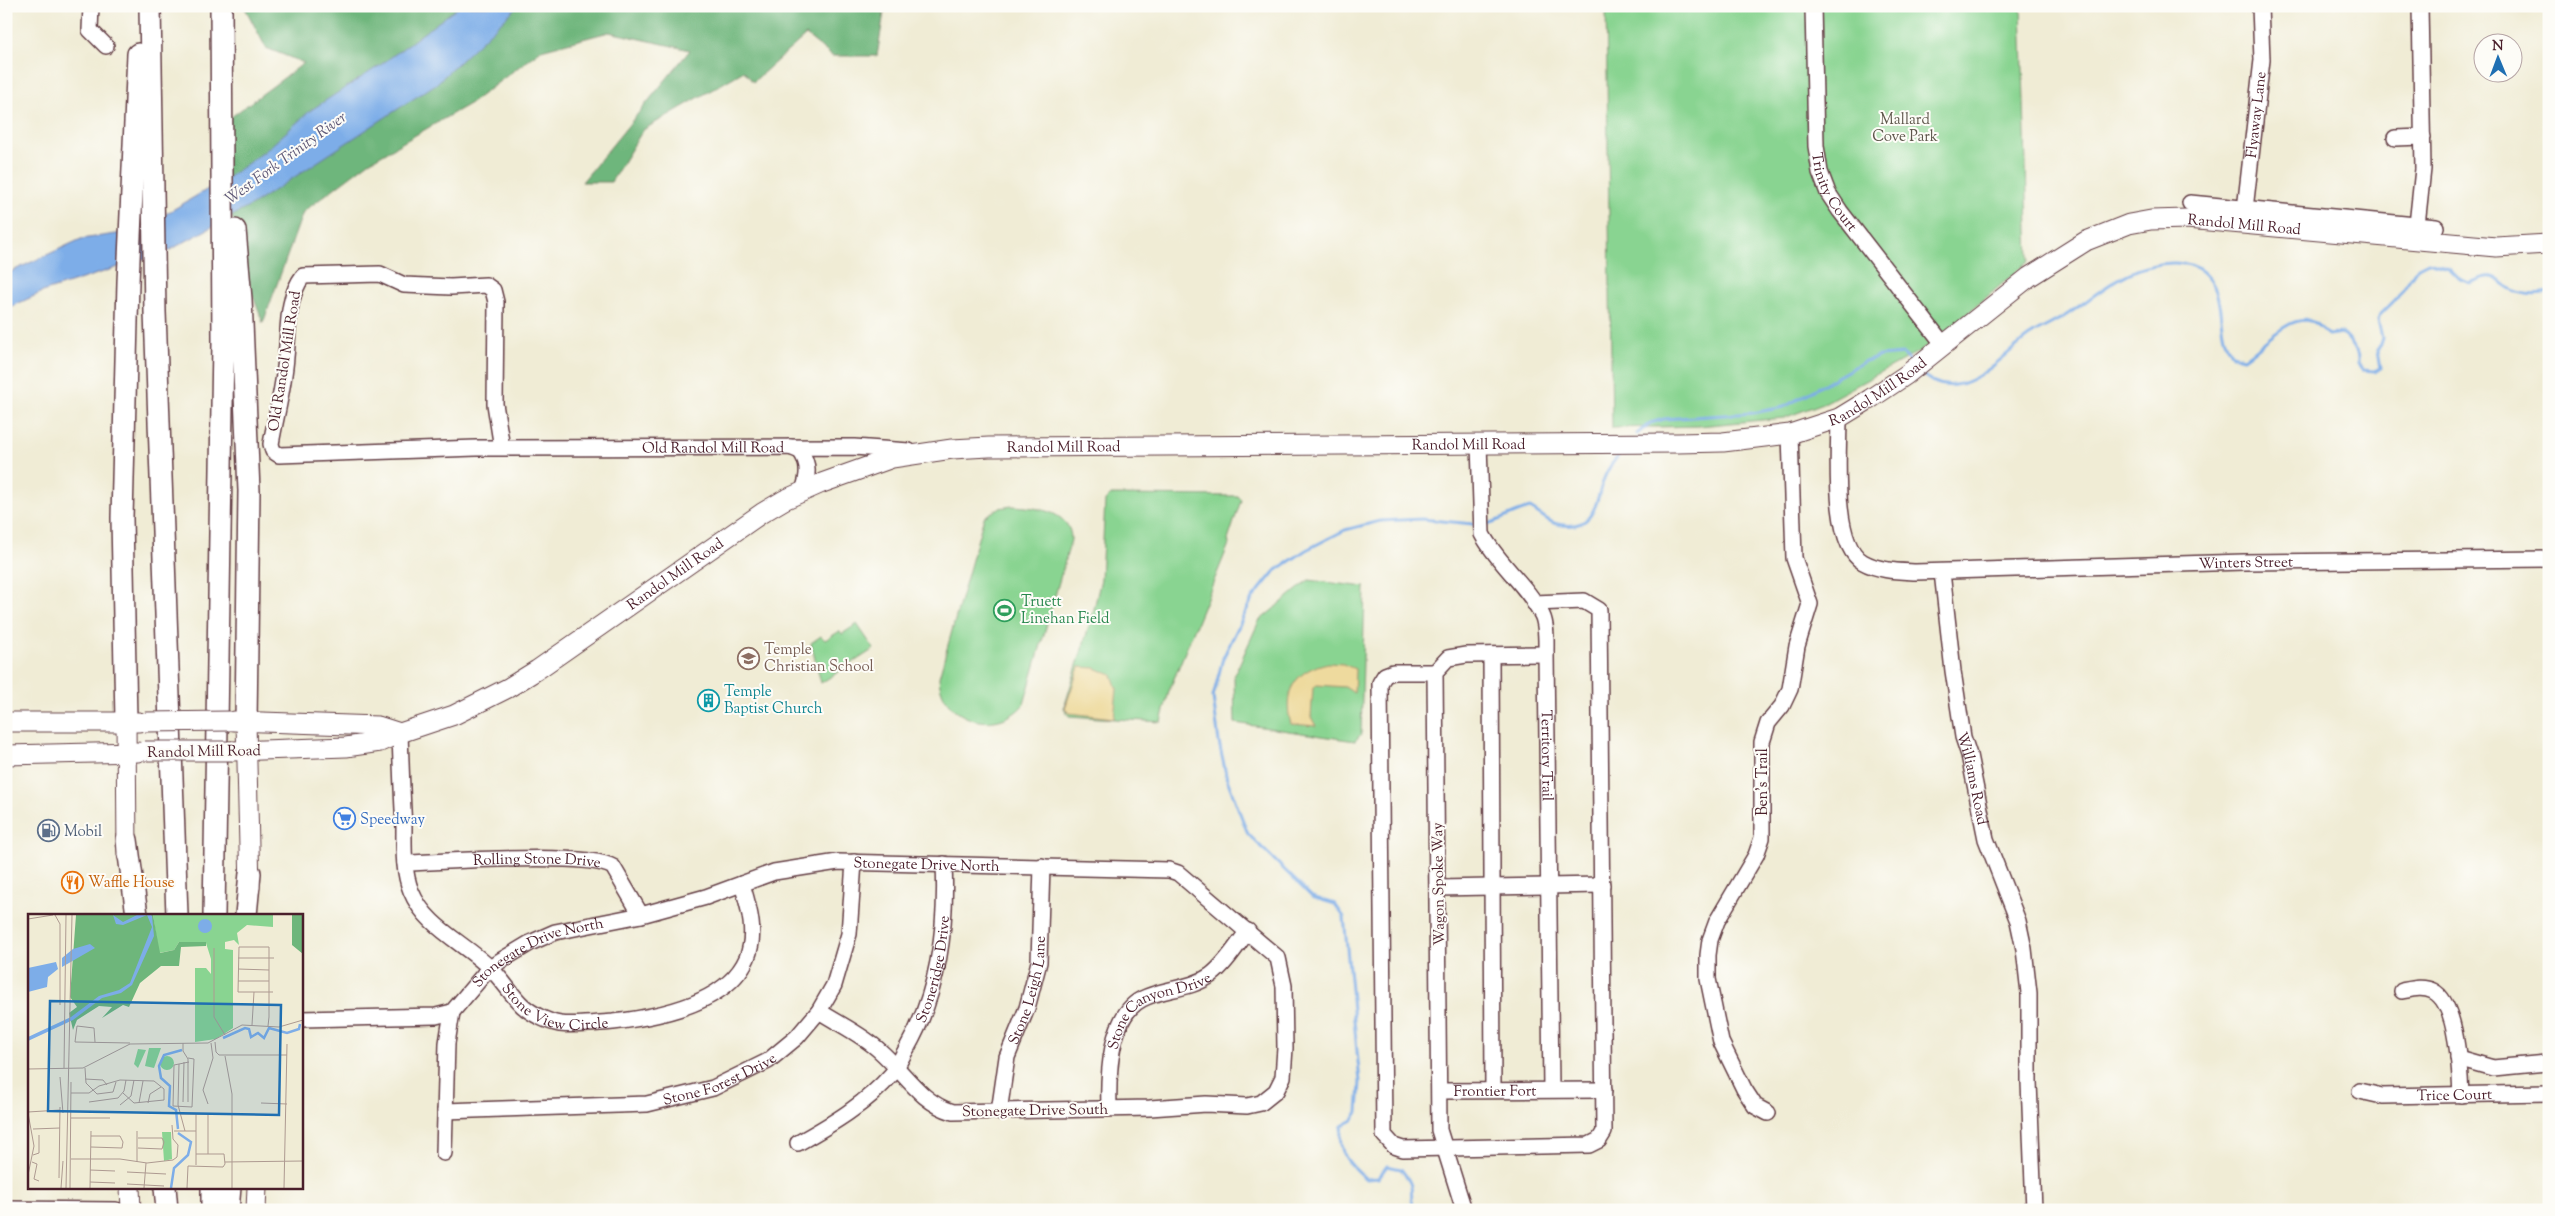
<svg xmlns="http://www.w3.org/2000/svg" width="2555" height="1216" viewBox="0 0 2555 1216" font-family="'Sorts Mill Goudy',serif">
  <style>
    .green { fill: #89d491; stroke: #6a7a5e }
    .forest { fill: #6eb67b; stroke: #5c6a53 }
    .sand { fill: #eeda9e; stroke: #9c7c64 }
    .water { fill: #7dade8; stroke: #64668a }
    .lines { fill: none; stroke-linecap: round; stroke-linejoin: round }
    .stream { stroke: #7dade8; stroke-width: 3 }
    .minor-casing { stroke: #633e44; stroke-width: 18 }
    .major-casing { stroke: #633e44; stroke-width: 21 }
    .highway-casing { stroke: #633e44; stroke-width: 24 }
    .minor { stroke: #fff; stroke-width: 15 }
    .major { stroke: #fff; stroke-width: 19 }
    .highway { stroke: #fff; stroke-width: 21 }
    .major-bridge-casing { stroke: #633e44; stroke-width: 21; stroke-linecap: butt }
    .major-bridge { stroke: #fff; stroke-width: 19 }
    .labels { text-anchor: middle; stroke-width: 4; stroke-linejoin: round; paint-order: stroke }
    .street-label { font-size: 15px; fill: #4a1f2b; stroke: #fdfcf7 }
    .park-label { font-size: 15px; fill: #5d554a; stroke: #fdfcf7 }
    .leisure-label { font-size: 15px; fill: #27864d; stroke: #fdfcf7; text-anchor: start }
    .education-label { font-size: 15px; fill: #785e54; stroke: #fdfcf7; text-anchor: start }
    .culture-label { font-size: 15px; fill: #0d838f; stroke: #fdfcf7; text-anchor: start }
    .shop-label { font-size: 15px; fill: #366cbe; stroke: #fdfcf7; text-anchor: start }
    .service-label { font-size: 15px; fill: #4e5e75; stroke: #fdfcf7; text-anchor: start }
    .food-label { font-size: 15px; fill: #c56008; stroke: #fdfcf7; text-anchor: start }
    .water-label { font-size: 16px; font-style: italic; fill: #5e5877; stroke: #fdfcf7 }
    .inset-river { fill: none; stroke: #7dade8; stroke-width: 2.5 }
    .inset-road { fill: none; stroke: #ae9a91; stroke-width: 1 }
    .view { fill: #1f6fb2; fill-opacity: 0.15; stroke: #1f6fb2; stroke-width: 2.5 }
    .inset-edge { fill: none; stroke: #4a1f2b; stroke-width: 2.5 }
  </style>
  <rect width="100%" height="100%" fill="#fdfcf7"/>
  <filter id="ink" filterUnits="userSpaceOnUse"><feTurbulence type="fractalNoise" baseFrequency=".02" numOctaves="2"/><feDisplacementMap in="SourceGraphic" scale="10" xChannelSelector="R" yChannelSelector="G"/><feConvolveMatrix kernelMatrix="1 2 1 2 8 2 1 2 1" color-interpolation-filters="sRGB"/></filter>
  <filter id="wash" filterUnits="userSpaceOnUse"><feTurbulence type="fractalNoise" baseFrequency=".0096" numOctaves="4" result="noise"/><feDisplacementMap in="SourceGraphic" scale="20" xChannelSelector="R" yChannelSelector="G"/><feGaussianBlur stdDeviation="1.12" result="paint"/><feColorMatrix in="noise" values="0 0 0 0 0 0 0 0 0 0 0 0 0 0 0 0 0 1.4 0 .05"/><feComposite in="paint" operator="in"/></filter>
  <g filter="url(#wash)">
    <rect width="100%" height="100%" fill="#f0ecd5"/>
    <g class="green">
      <polygon points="1606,6 2021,6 2029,261 1929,346 1826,402 1784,418 1699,426 1612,428"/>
      <polygon points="1111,495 1238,496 1241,500 1228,540 1229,544 1169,691 1161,722 1069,716 1064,708 1093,613 1101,579 1105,501"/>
      <path d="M1012,506C1035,507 1072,511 1071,540L1024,704C997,737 941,721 939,677L984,517L999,508Z"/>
      <polygon points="1309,580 1365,587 1361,734 1355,741 1235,723 1234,676 1259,621"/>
      <polygon points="857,624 874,649 821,683 811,643 821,636 825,640 840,631 842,634"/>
    </g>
    <polygon class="forest" points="244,6 885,6 877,56 832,56 806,35 753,82 744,71 643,130 611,182 582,182 690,50 609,32 541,50 471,103 369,162 303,212 263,323 240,261 216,128 304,63 266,48"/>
    <g class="sand">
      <path d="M1328,663L1343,664L1355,669L1354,693L1345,687L1317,685L1313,688L1311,717L1316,726L1291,724C1282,692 1295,670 1328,663Z"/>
      <polygon points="1079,667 1095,668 1112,675 1117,689 1114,718 1069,713 1065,708"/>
    </g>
    <polygon class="water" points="460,6 518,6 436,84 252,205 168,251 45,291 6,309 6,274 81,239 123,233 157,219 230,176 265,151 311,110 379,66"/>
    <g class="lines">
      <g class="stream">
        <path d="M1919,371C1957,411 1999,358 2028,337C2041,328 2055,323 2068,314C2102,291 2131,262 2175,263C2186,264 2194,264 2203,272C2228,293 2214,329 2232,355L2244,358C2261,348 2288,315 2310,321C2316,322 2323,331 2328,335L2342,333C2352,343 2359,349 2358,364L2363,370L2375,371L2381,368L2378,350L2382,338L2378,320L2380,315L2397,298L2418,267L2428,262L2449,268L2460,279L2469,283C2477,281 2485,275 2493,277C2499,278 2504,285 2509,288C2521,295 2535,296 2549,293"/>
        <polyline points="1637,434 1650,423 1664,419 1753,413 1784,407 1865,361 1880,356 1903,354 1912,363"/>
        <path d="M1487,524C1502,520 1514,512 1530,508C1538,512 1548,522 1557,524C1597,533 1595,500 1605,476C1609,466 1616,458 1623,450"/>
        <path d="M1417,1210C1408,1203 1414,1192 1410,1183C1408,1178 1404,1173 1401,1169L1387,1166L1378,1178L1366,1179C1348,1164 1336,1151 1342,1126L1353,1120L1358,1112L1360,1082L1344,917L1335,904L1312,897L1248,834L1227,779L1219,742L1213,697L1223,658L1252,599L1274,572L1306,550L1345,530L1380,521L1422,519L1473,524"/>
      </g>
    </g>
  </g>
  <g filter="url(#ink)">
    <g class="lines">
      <defs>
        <g id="minor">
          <polyline points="91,6 90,30 106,46"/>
          <path id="s1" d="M1813,6L1816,146L1820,172L1828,193L1840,211L1944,345"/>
          <polyline points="2395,138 2423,137"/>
          <polyline points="2190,203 2436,227"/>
          <path id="s2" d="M2244,218L2262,60L2260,6"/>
          <polyline points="2416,234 2423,169 2420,6"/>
          <path id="s3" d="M1839,418C1839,451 1831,544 1863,562C1879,571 1899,571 1916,572L2244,562L2549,559"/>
          <path id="s4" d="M1479,444L1482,534C1498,564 1527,585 1542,615C1547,625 1546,643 1546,654L1551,1089"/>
          <path d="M790,447L800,451C810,464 808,477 803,491"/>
          <path id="s5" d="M502,448L495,404L496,302L493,290L486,285L451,287L404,285L380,274L303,276C286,298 289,331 286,357C284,386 276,415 271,444L273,451L279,455L476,448L854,447L909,451"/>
          <path id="s6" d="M1942,572L1953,671L1963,737L1969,755L1986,839L2018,921L2024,949L2029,993V1082L2034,1210"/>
          <polyline points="1491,655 1493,1090"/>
          <polyline points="1435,672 1393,672 1385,675 1380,683 1384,1135 1394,1146 1403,1149 1589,1145 1599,1140 1604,1132 1599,610 1584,601 1534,603"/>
          <path id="s7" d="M400,733C401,764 402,796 404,827C404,848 403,871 411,891C426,928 464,942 491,969C503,980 511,995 523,1006C532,1014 548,1022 560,1024C577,1026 597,1023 613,1022C657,1017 727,1004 747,958C757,933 749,908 742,884"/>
          <path id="s8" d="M405,863C443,862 588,851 613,867L641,915"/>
          <polyline points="1438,888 1602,885"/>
          <path d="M2402,991C2412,989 2423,986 2433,991C2457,1003 2460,1071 2461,1095"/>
          <path id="s9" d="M301,1019L436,1016L452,1012L486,972L500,961L530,943L555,932L641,915L706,897L774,872L838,862L1169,870L1178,873L1278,958L1284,986L1285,1048L1283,1077L1276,1091L1261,1103L1247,1106L1206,1104L1150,1108L953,1112C921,1103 904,1072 880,1051C863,1035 839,1024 819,1011"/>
          <polyline points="2458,1058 2493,1068 2546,1063"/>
          <path id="s10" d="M1440,1091L1604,1090"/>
          <path id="s11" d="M2360,1091L2382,1096L2549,1093"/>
          <path id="s12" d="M1109,1108C1108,1077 1109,1016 1142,999C1163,988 1190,990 1211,975C1225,965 1237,945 1248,931"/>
          <path id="s13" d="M445,1111L647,1104L713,1088L768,1061L797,1037L819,1011L834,985L849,934L854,862"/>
          <path id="s14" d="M999,1112L1007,1057L1027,1008L1039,962L1042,866"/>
          <polyline points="1768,1113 1755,1106 1744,1089 1721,1042 1708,979 1708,955 1710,940 1717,921 1756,855 1762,838 1762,742 1768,723 1782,706 1790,689 1797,646 1810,604 1794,558 1790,434"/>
          <path id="s15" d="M798,1143C832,1124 866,1104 892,1074C898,1066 902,1056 907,1048C939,992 947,928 944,864"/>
          <polyline points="444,1153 447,1043 452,1012"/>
          <polyline points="6,1209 116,1210"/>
          <polyline points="1464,1210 1439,1130 1435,672 1448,658 1466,655 1546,654"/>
        </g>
        <g id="major">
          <polyline points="126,721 127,855"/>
          <polyline points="234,721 378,726 400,733"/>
          <polyline points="6,722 139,722"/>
          <polyline points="246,722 250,888"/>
          <path id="s16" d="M232,751L346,747L380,742L400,733L454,715L508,688L537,670L762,513L784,500L822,483L892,458L952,449L989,447L1678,443L1723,442L1790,434L1839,418L1870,399L1906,375L2029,277L2086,241L2129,224L2151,220L2187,219L2496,247L2549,244"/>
          <polyline points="6,755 138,752"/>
          <polyline points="130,1187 131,1210"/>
          <polyline points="256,1210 257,1187"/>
        </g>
        <g id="highway">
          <polyline points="150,6 155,312 177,915"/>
          <polyline points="235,230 241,299 249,491 246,722"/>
          <polyline points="126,721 122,518 128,282 138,54"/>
          <polyline points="127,840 137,915"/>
          <polyline points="214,915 223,343 221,6"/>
          <polyline points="246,915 250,873"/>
          <polyline points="165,1187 167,1210"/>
          <polyline points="212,1210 212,1187"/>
          <polyline points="228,1210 230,1187"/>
        </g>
      </defs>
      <use href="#minor" class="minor-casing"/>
      <use href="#major" class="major-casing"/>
      <use href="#highway" class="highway-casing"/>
      <use href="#minor" class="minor"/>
      <use href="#major" class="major"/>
      <use href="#highway" class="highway"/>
      <defs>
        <g id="major-bridge">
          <polyline points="145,722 230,721"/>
          <polyline points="144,751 232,751"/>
        </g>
      </defs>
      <use href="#major-bridge" class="major-bridge-casing"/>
      <use href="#major-bridge" class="major-bridge"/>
    </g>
  </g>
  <defs>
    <symbol id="stadium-ring" viewBox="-11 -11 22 22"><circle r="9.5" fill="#fdfcf7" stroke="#2e9e5b" stroke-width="1.5"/><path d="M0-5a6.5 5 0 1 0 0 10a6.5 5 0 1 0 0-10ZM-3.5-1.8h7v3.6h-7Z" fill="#2e9e5b"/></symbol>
    <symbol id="school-ring" viewBox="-11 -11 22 22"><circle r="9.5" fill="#fdfcf7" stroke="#8d6e63" stroke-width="1.5"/><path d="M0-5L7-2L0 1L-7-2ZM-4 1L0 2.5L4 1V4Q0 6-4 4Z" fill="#8d6e63"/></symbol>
    <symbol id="building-ring" viewBox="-11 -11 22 22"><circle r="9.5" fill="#fdfcf7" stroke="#0f9aa8" stroke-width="1.5"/><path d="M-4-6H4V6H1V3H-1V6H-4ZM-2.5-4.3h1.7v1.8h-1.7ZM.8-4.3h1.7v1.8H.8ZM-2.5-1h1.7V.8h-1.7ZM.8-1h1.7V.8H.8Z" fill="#0f9aa8"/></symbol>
    <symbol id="supermarket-ring" viewBox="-11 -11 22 22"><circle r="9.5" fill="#fdfcf7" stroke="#3f7fe0" stroke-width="1.5"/><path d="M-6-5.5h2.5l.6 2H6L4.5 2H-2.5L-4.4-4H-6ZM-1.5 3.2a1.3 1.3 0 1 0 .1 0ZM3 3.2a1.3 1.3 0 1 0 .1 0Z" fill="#3f7fe0"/></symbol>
    <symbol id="fuel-ring" viewBox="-11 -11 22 22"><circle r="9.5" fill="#fdfcf7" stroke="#5c6f8a" stroke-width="1.5"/><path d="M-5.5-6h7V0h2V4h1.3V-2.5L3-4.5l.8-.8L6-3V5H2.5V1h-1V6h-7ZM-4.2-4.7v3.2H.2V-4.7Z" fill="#5c6f8a"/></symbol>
    <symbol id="restaurant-ring" viewBox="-11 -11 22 22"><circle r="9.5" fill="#fdfcf7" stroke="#e8710a" stroke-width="1.5"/><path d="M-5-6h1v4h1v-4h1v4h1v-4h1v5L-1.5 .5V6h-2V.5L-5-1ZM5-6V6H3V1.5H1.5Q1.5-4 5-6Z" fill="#e8710a"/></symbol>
  </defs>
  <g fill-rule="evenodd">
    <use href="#stadium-ring" x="992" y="598" width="25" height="25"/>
    <use href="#school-ring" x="736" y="646" width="25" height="25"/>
    <use href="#building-ring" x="696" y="688" width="25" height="25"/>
    <use href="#supermarket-ring" x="332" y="806" width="25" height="25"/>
    <use href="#fuel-ring" x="36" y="818" width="25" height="25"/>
    <use href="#restaurant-ring" x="60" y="870" width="25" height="25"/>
  </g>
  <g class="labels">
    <g class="street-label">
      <text dy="5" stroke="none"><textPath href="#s2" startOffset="104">Flyaway Lane</textPath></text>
      <text dy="5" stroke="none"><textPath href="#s1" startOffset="190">Trinity Court</textPath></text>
      <text dy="5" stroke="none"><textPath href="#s16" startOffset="2155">Randol Mill Road</textPath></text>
      <text transform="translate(284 361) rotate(-81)" y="5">Old Randol Mill Road</text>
      <text dy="5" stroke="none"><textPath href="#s16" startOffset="1735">Randol Mill Road</textPath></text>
      <text dy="5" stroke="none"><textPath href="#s16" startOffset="1315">Randol Mill Road</textPath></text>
      <text dy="5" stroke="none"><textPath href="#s16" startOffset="910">Randol Mill Road</textPath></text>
      <text dy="5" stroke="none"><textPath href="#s5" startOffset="974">Old Randol Mill Road</textPath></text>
      <text dy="5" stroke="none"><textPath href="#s3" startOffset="535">Winters Street</textPath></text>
      <text dy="5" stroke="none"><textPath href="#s16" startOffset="490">Randol Mill Road</textPath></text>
      <text transform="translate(204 751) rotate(-1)" y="5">Randol Mill Road</text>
      <text dy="5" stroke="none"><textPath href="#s4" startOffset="332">Territory Trail</textPath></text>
      <text dy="5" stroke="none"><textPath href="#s6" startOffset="209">Williams Road</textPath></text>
      <text transform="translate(1762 782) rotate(-90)" y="5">Ben's Trail</text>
      <text dy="5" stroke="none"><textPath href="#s8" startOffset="132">Rolling Stone Drive</textPath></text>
      <text dy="5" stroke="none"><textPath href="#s9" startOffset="665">Stonegate Drive North</textPath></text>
      <text transform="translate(1438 884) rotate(-91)" y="5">Wagon Spoke Way</text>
      <text dy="5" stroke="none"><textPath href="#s9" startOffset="260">Stonegate Drive North</textPath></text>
      <text dy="5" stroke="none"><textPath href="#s15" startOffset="231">Stoneridge Drive</textPath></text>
      <text dy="5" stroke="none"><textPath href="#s14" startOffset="126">Stone Leigh Lane</textPath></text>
      <text dy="5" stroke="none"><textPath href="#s7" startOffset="352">Stone View Circle</textPath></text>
      <text dy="5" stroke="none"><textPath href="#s12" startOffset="125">Stone Canyon Drive</textPath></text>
      <text dy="5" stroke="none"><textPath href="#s13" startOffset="279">Stone Forest Drive</textPath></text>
      <text dy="5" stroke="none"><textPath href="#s10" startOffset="55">Frontier Fort</textPath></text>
      <text dy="5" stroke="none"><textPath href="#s11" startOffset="95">Trice Court</textPath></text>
      <text transform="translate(1035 1110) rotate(-1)" y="5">Stonegate Drive South</text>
    </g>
    <g class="park-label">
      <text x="1905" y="124">Mallard<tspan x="1905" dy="17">Cove Park</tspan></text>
    </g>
    <g class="leisure-label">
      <text x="1021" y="606">Truett<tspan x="1021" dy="17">Linehan Field</tspan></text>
    </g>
    <g class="education-label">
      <text x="764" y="654">Temple<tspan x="764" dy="17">Christian School</tspan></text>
    </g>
    <g class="culture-label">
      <text x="724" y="696">Temple<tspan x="724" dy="17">Baptist Church</tspan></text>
    </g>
    <g class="shop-label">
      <text x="360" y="824">Speedway</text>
    </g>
    <g class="service-label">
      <text x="64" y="836">Mobil</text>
    </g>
    <g class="food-label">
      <text x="88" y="887">Waffle House</text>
    </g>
    <g class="water-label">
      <text transform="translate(285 157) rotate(-36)" y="6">West Fork Trinity River</text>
    </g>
  </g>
  <g transform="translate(28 914)">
    <rect width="275" height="275" fill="#f0ecd5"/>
    <path d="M125,1H245V13L219,11L209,19L211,31L206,26L197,28V35L205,36V114L188,125L167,128V54H178L183,60V45L178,29L151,28L146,36L131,39ZM121,134H133L126,154L117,152ZM110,135L118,136L110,154L106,150ZM132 149a7 7 0 1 1 14 0a7 7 0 1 1-14 0ZM134,218H143L144,245L136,247Z" fill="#89d491"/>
    <path d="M48,1H125L132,39L146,36L151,28H178V32L153,33L151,52H133L112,69L101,93L95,91L74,104L84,93L71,92L49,106L45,116L41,99L49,93L42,83ZM264,1H275V40L264,31Z" fill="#6eb67b"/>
    <path d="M85,1L95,8L109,1H123L124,2L126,22L104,71L93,79L74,84L45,106L0,127V123L43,103L71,82L91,76L102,69L124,13L119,1L95,11L88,10ZM170 12a7 7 0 1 1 14 0a7 7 0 1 1-14 0ZM62,30L67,34L34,53V41V44L45,35ZM28,48L30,55L20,63L19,73L0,78V54Z" fill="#7dade8"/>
    <path class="inset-river" d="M195,124L217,114L221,115L223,123L230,119L236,124L241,114L259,119L271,115L272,110M150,215L148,196L141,192L142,172L133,164L131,152L136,141L154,136M143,274L146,254L160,241L163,228L150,219"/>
    <path class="inset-road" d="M27,1L32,10V91M0,5L25,1M186,34V103L197,121M210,44H246M210,55L241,56M210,67H241M224,111L226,78M240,112L241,103V33H211L210,78H245M67,128L66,114L49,112L47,128L102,129M187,128L188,138L191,141H259M155,129V137L160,145V188M197,142L204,180V274M151,150L146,151L145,192L164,193L166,145L160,144M36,154L38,1M57,154L58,169L69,180L85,178L88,168M0,155L55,154L102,130L180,129L214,111L251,113L275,106M32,163L35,199M57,165L75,166L79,171M43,179H61L71,172L92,166L126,167L136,175V186L106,189L95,179M61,188L90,184L96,177L98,166M155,188L156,148M111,189L115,167M120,189L122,180L133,173M233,189L259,190M180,190L175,176L185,144L183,129M92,191L103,182L106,166M0,198L32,196M0,199L6,232L0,261M153,200H187M180,200V240M43,204H82M5,215L32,214M109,217V248M146,217H168M157,217L150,191L151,150L161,148M110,224H134L136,228L134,235L110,234M63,233L94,234L95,228L92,222H63M5,241L11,239V221M43,245H92L119,249L145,246L149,243L150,231L145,225L144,211M4,248L9,250L6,265L11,267M197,248L275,247M168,251V200M62,256L87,257M99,258L138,260M31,264L32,193M62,268L87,269M99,270L136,272M33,274L35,247M38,274L44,1M42,274L43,168M62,274L63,217M116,274L118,249M159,274L160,252L195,253L197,250L196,240H168M256,274L259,130"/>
    <path class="view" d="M22,87L253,91L251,201L20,197Z"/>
    <rect width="275" height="275" class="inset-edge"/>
  </g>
  <rect width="2555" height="1216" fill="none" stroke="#fdfcf7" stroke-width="25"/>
  <g transform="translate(2498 58) rotate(359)"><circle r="24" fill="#fdfcf7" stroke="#b5a4a5"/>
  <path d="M0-4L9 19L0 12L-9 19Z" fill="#1f6fb2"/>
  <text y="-8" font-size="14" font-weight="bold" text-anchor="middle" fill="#4a1f2b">N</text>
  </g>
</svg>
